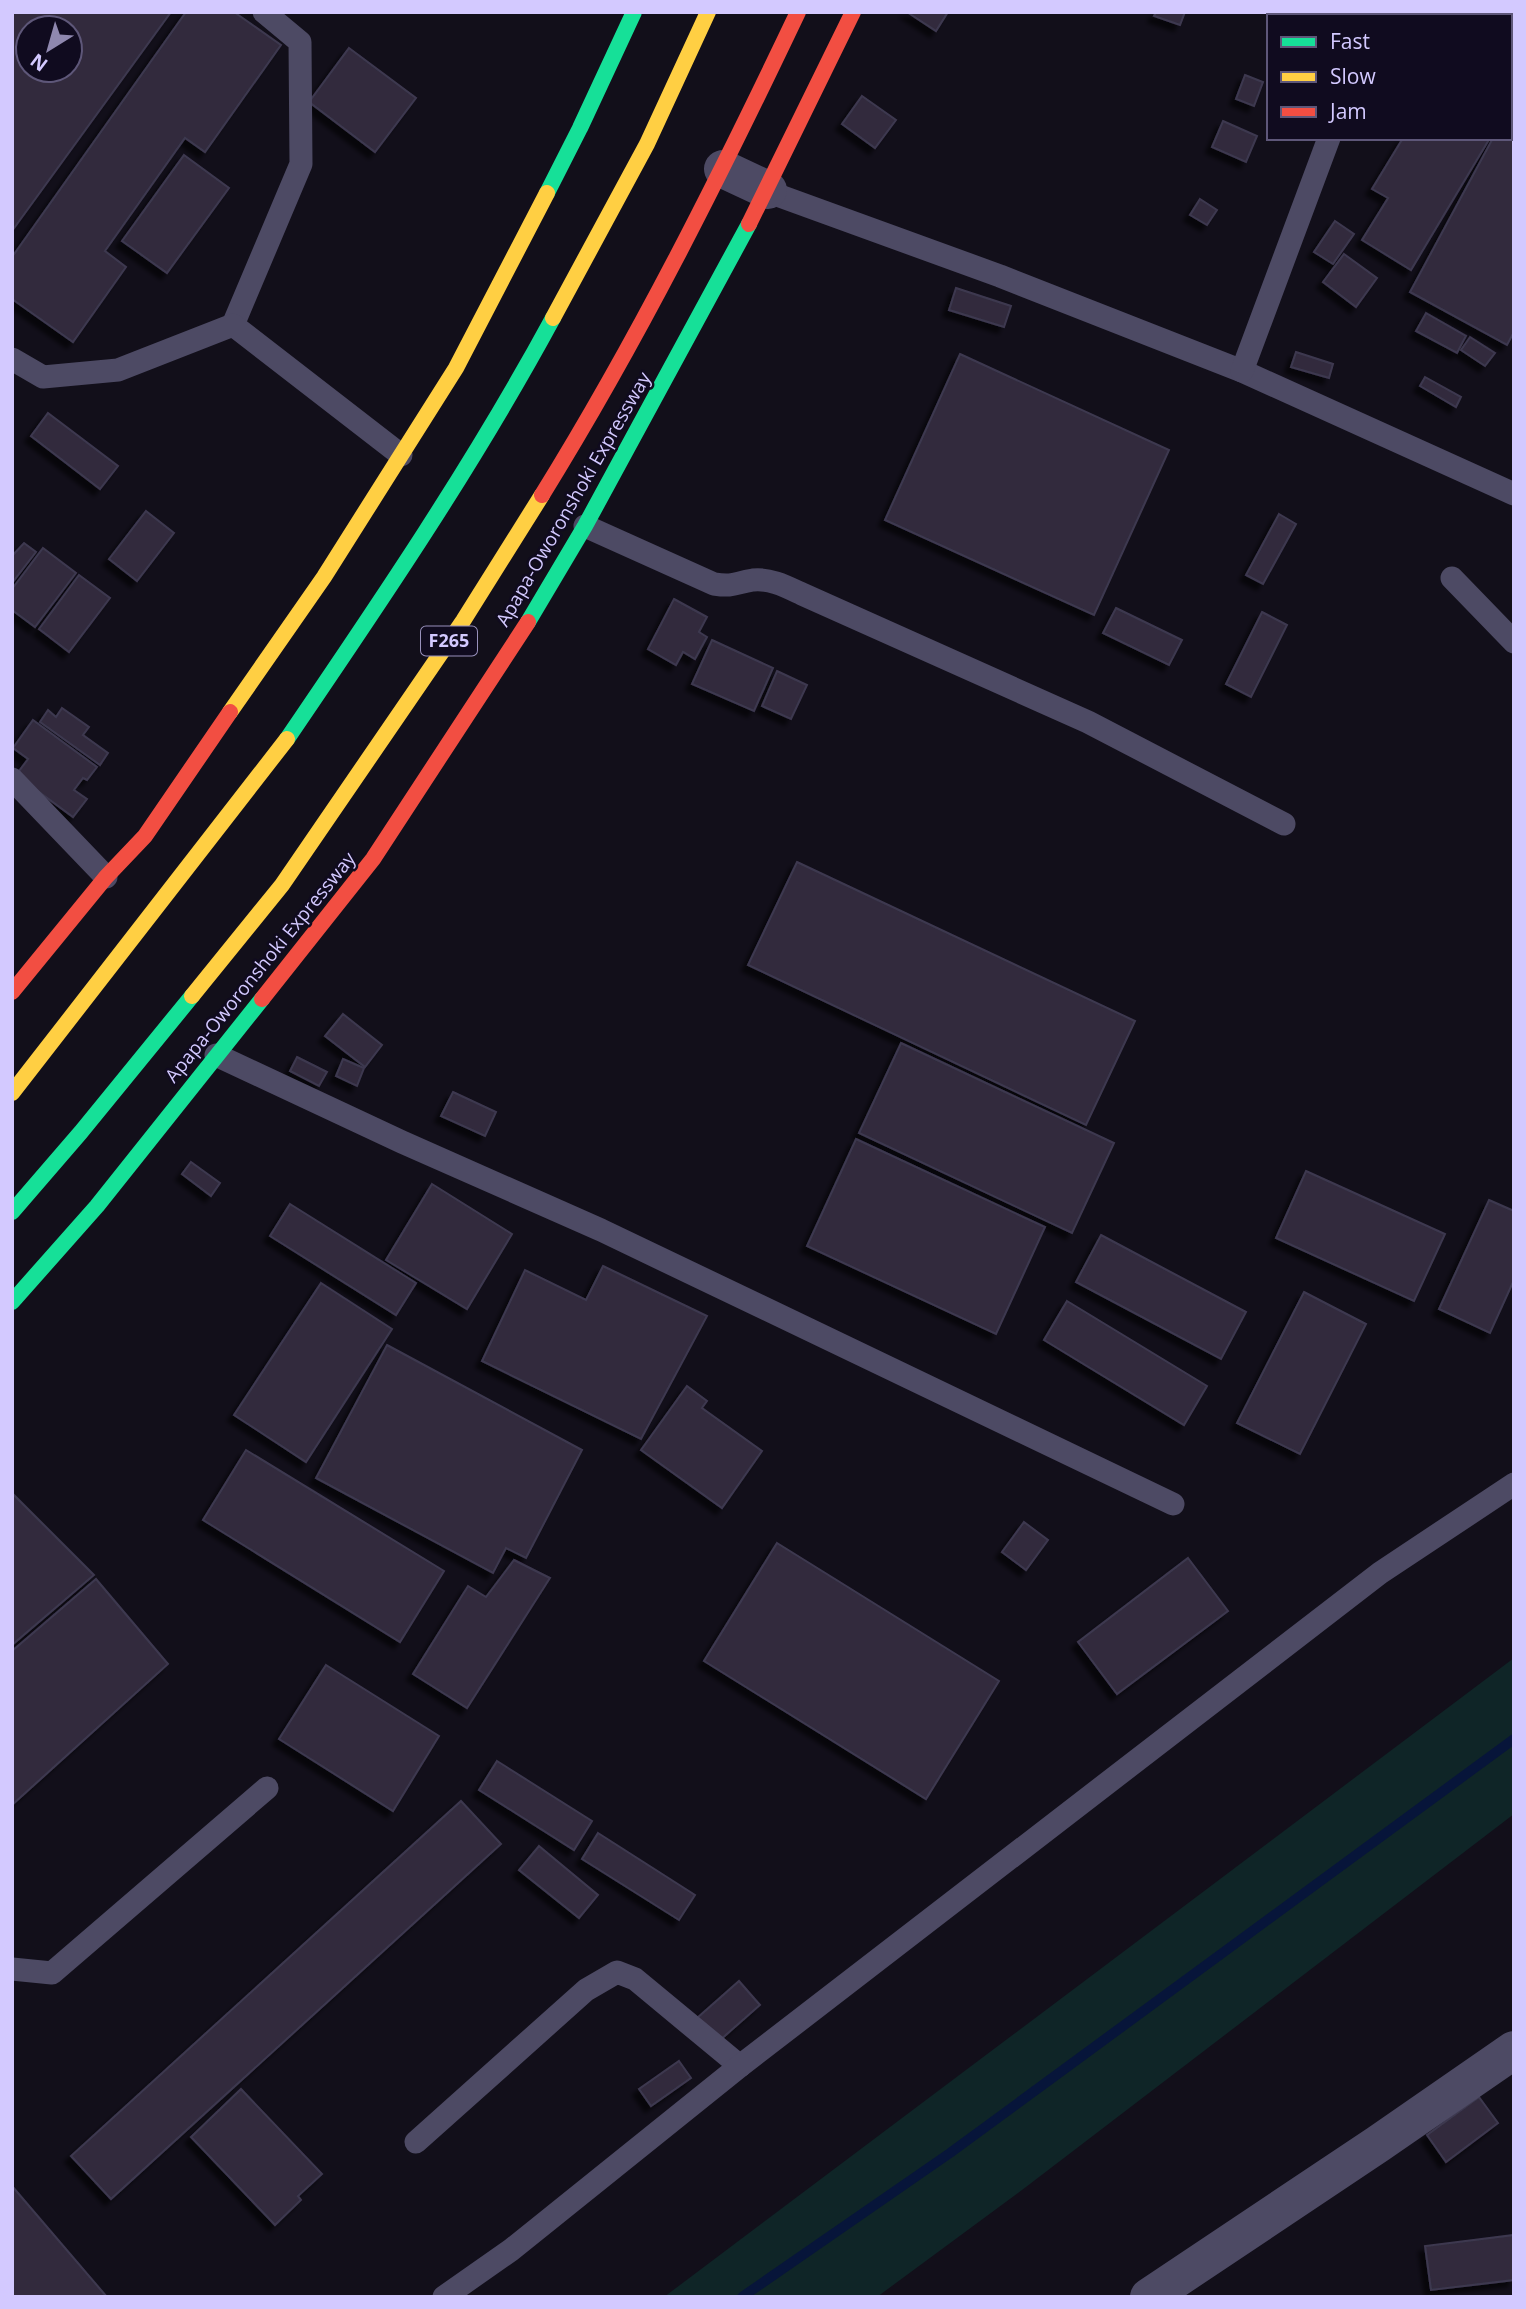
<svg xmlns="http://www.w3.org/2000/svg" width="1526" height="2309" viewBox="0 0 1526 2309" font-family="'Open Sans',sans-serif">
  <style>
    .green { fill: #0f2527 }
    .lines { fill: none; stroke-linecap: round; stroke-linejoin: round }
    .stream { stroke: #07153a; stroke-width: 10 }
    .building { fill: #302c3e; stroke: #3e3950; stroke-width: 2; fill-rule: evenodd; filter: url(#shadow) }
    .lane { stroke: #4d4a64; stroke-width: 23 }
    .street { stroke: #4d4a64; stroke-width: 38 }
    .fast { stroke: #16e098; stroke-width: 16 }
    .slow { stroke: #ffcf43; stroke-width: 16 }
    .jam { stroke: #f24e42; stroke-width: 16 }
    .labels { text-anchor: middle; stroke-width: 5; stroke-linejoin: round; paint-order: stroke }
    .shield { fill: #100b1f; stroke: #9890bc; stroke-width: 2 }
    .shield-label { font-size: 18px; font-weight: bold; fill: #d3c9ff }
    .street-label { font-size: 19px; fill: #d3c9ff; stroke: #100b1f }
  </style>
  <defs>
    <filter id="shadow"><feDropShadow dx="-6" dy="6" stdDeviation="2" flood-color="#0009"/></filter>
  </defs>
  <rect width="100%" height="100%" fill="#120f1a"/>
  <polygon class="green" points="1514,1658 1514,1814 1026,2187 877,2297 664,2297"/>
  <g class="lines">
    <polyline class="stream" points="742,2297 950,2153 1514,1739"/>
  </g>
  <g class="building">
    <path d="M12,12H171L12,231ZM28,28H70V70H28Z"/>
    <polygon points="186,12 234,12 281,45 205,152 185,138 105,251 126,267 73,342 12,299 12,257"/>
    <polygon points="907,12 948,12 936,31"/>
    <polygon points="1156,12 1185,12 1180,25 1154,16"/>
    <polygon points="1456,12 1514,12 1514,120 1510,119 1510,16 1454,16"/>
    <polygon points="349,48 416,98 375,152 309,102"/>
    <polygon points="1245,75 1263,82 1254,106 1236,99"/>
    <polygon points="862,96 896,120 875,148 842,124"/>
    <polygon points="1223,121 1257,136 1246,162 1212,147"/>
    <polygon points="1510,132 1514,134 1514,332 1507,345 1410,292 1493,138 1510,138"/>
    <polygon points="1403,138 1490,138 1411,270 1362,240 1388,198 1372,189"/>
    <polygon points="184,155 229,188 167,273 122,241"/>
    <polygon points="1200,199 1217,210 1207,225 1190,215"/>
    <polygon points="1335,221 1354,234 1333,264 1314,252"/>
    <polygon points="1344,254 1377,278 1356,307 1323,282"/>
    <polygon points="956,288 1011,306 1004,327 949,310"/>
    <polygon points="1426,313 1466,336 1457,353 1416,331"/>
    <polygon points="1470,337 1495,353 1485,366 1461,350"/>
    <polygon points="1296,352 1333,364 1329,378 1291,367"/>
    <polygon points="960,354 1169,450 1094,615 885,520"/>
    <polygon points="1425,377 1461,397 1456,407 1420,386"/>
    <polygon points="48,413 118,466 100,489 31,436"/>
    <polygon points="146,511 174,533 137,581 109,559"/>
    <polygon points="1279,514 1296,524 1263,584 1246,575"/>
    <polygon points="24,543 36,552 12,583 12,556"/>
    <polygon points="43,548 76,573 35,627 12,610 12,589"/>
    <polygon points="79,575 110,598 69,652 39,629"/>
    <polygon points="674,599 707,617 699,632 707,637 695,659 683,652 676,665 648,649"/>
    <polygon points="1116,608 1182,640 1169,665 1103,633"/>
    <polygon points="1262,612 1287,625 1251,697 1226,684"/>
    <polygon points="712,640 773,668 754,711 692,684"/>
    <polygon points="777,671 807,685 791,719 762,706"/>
    <polygon points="62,708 89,727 83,735 108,753 100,765 40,722 48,710 56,717"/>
    <polygon points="33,720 97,767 87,780 83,778 74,790 87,799 73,817 16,775 28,759 13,748"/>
    <polygon points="797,862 1135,1021 1086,1125 748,965"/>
    <polygon points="343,1014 382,1045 365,1067 325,1036"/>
    <polygon points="901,1043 1114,1143 1072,1233 859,1133"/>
    <polygon points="297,1057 327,1072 319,1086 290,1071"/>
    <polygon points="343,1059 364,1068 357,1086 336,1076"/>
    <polygon points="453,1092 496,1112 485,1136 441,1116"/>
    <polygon points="856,1139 1045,1227 996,1334 807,1246"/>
    <polygon points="191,1162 220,1183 211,1196 182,1174"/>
    <polygon points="1306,1171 1445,1234 1414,1301 1276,1238"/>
    <polygon points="432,1184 512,1234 467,1309 386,1260"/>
    <polygon points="1489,1200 1514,1211 1514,1280 1490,1333 1439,1309"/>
    <polygon points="290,1204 416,1283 396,1315 270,1236"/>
    <polygon points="1101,1235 1246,1312 1221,1359 1076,1282"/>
    <polygon points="603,1266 707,1316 641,1439 482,1361 525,1270 586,1300"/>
    <polygon points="321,1283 392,1329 306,1462 234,1415"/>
    <polygon points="1304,1292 1366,1324 1300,1454 1237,1423"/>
    <polygon points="1067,1301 1207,1386 1184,1425 1044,1340"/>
    <polygon points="387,1345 582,1450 526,1558 506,1548 493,1573 316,1478"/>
    <polygon points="687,1386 707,1401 702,1408 762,1451 722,1508 641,1450"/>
    <polygon points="246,1450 444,1571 400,1642 203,1520"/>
    <polygon points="12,1493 94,1575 12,1645"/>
    <polygon points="1024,1522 1048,1540 1026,1570 1002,1552"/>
    <polygon points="777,1543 999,1681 926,1799 704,1661"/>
    <polygon points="1188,1558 1228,1611 1117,1694 1078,1642"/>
    <polygon points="514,1560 550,1578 467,1708 413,1674 468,1586 486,1597"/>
    <polygon points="96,1579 168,1664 12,1805 12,1651"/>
    <polygon points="326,1665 439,1736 393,1811 279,1739"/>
    <polygon points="497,1761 592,1821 574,1850 479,1790"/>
    <polygon points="461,1801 501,1844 111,2199 71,2156"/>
    <polygon points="598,1833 695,1895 679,1920 582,1859"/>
    <polygon points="539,1846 598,1895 579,1918 519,1870"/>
    <polygon points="739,1981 760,2005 719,2041 697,2018"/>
    <polygon points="679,2061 691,2078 651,2106 639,2089"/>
    <polygon points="241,2089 322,2174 298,2196 301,2200 275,2225 191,2137"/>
    <polygon points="1479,2097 1498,2123 1446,2162 1427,2135"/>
    <polygon points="12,2186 107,2297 12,2297"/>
    <polygon points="1514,2235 1514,2280 1431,2290 1425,2246"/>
  </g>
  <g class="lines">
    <g class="lane">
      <polyline points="1374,16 1376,12"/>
      <polyline points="758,188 1000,276 1242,371 1514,494"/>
      <polyline points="233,325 301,164 300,42 264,12"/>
      <polyline points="12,359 43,377 118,370 233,325 401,455"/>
      <polyline points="1242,371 1329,138"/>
      <path d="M585,526L714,584C735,587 734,583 753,580C770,578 787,587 802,594L1088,722L1284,824"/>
      <polyline points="1452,578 1514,642"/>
      <polyline points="12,779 106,877"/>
      <polyline points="216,1055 402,1142 601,1230 1173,1504"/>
      <polyline points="12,1969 52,1973 267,1788"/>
      <polyline points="416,2142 586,1990 617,1972 635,1979 740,2066"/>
      <polyline points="444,2297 511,2250 740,2066 1380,1573 1514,1484"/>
    </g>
    <g class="street">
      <polyline points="723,169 768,190"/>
      <polyline points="1149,2297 1378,2144 1514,2050"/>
    </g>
    <g class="fast">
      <polyline points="547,193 580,128 634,12"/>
      <polyline points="528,622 585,526 749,224"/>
      <path d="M287,739C381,601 474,464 553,318"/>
      <polyline points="12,1212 81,1132 192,996"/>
      <polyline points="12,1302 97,1206 262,999"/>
    </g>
    <g class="slow">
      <polyline points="553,318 647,144 708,12"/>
      <polyline points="230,712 324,577 456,368 547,193"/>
      <polyline points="192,996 282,885 463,621 542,495"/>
      <polyline points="12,1093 287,739"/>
    </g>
    <g class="jam">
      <polyline points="749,224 853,12"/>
      <path d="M542,495C638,340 720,176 798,12"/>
      <polyline points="12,992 106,877 145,836 230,712"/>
      <polyline points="262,999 373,859 528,622"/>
    </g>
  </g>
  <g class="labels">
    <rect class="shield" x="421" y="626.5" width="56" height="29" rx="5"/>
    <g class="shield-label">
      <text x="449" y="647">F265</text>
    </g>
    <g class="street-label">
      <text transform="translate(573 499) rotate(-60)" y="7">Apapa-Oworonshoki Expressway</text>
      <text transform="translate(260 967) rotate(-51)" y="7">Apapa-Oworonshoki Expressway</text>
    </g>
  </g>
  <rect width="1526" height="2309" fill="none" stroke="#d3c9ff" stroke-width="28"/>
  <rect x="1267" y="14" width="245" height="126" fill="#100b1f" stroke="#5e5779" stroke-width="2"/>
  <rect x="1281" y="37" width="35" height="10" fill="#16e098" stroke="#5e5779" stroke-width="2"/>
  <text x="1330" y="49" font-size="21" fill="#d3c9ff">Fast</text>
  <rect x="1281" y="72" width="35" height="10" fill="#ffcf43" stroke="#5e5779" stroke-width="2"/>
  <text x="1330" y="84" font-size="21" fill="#d3c9ff">Slow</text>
  <rect x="1281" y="107" width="35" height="10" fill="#f24e42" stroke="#5e5779" stroke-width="2"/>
  <text x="1330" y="119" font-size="21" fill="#d3c9ff">Jam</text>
  <g transform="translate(49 49) rotate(217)"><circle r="33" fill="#100b1f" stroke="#5e5779" stroke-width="2"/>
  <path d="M0-5L12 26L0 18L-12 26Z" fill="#8f88af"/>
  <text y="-10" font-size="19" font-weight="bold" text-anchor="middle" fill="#d3c9ff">N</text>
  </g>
</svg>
